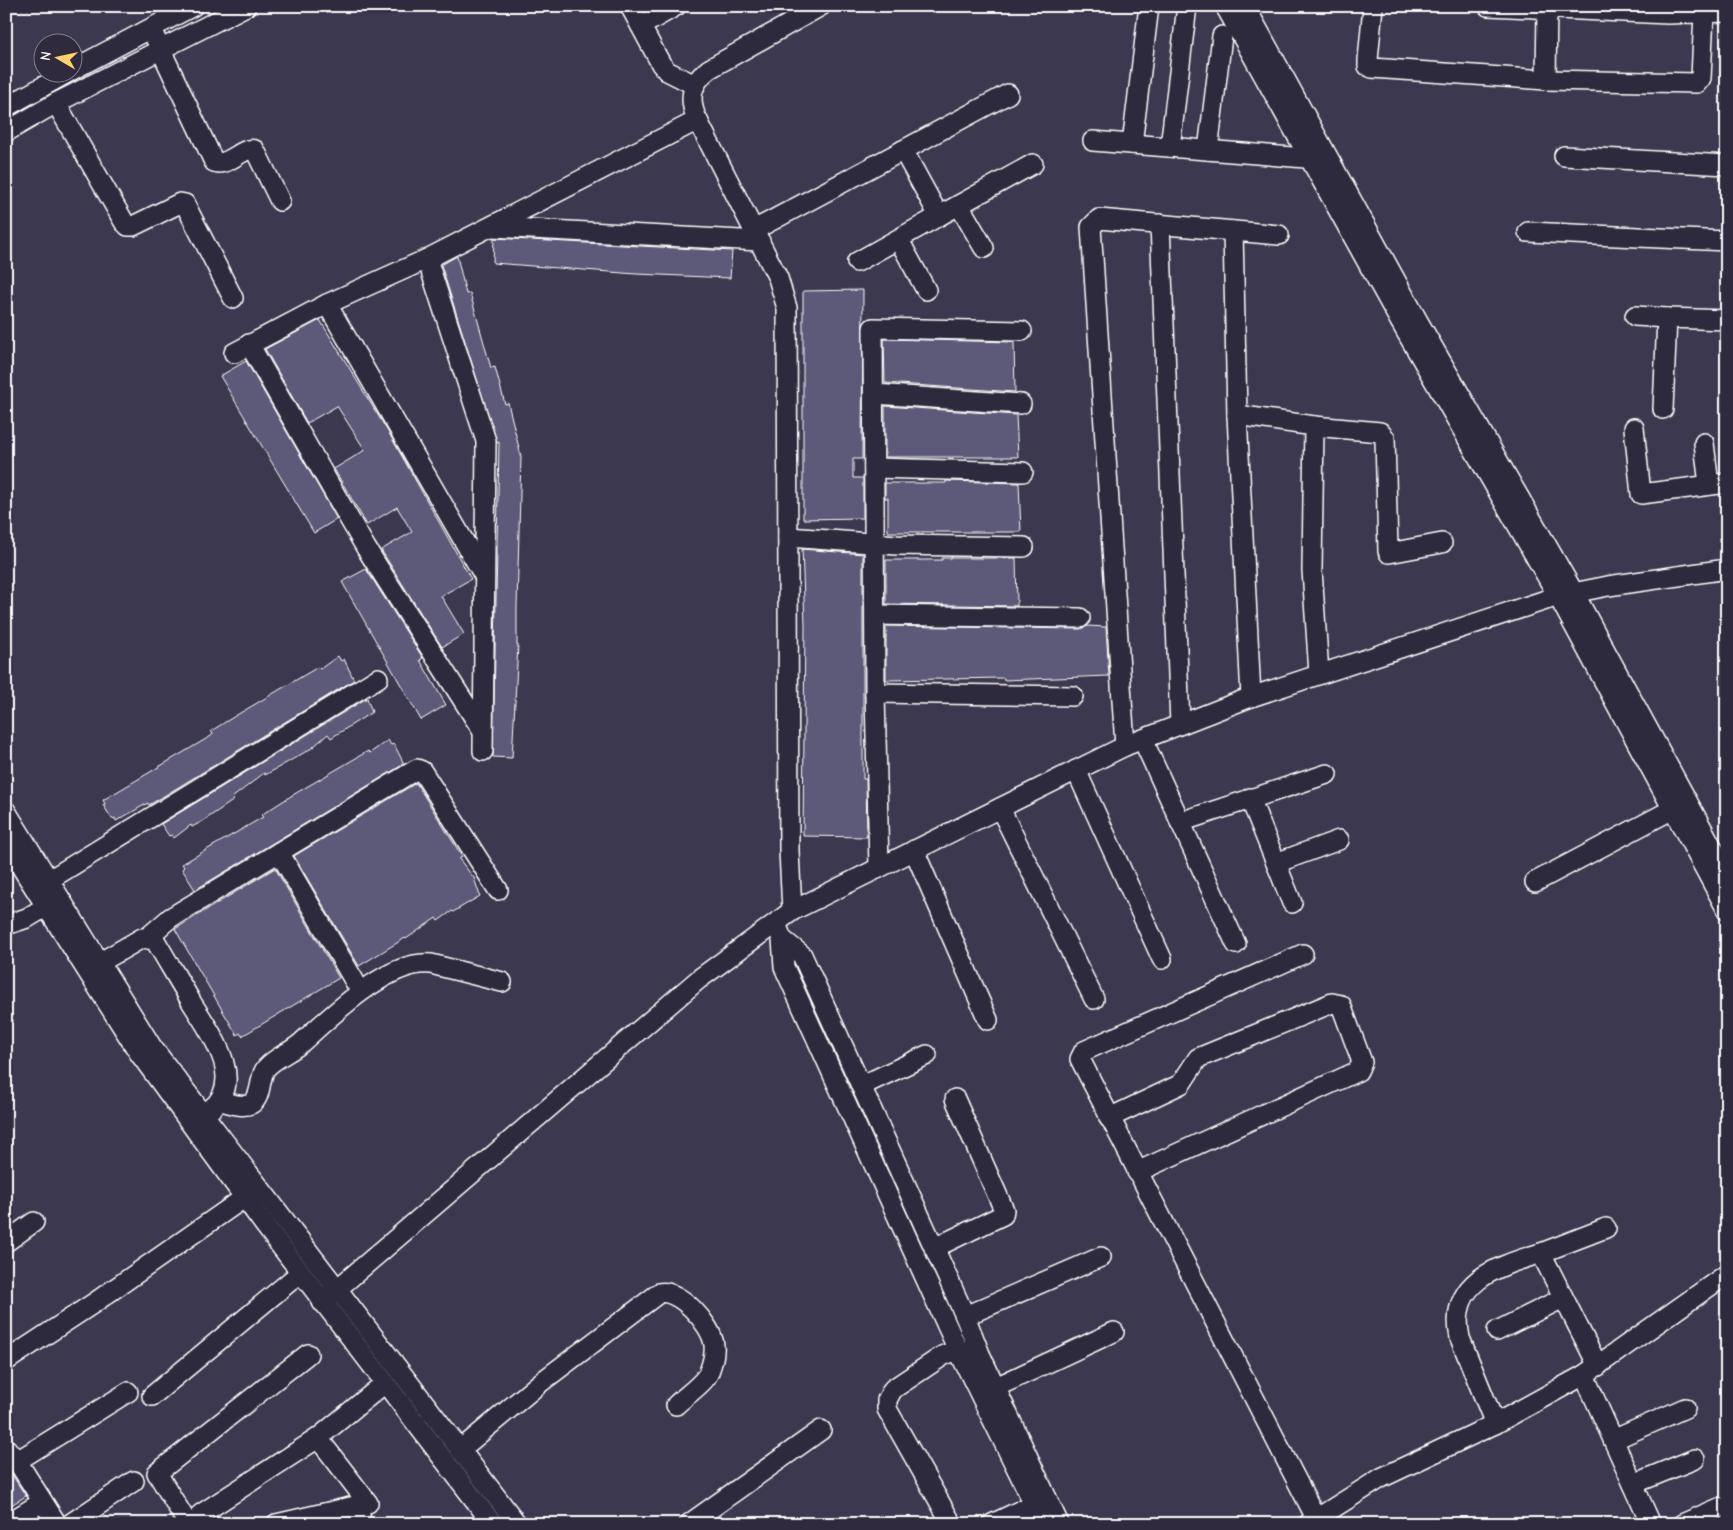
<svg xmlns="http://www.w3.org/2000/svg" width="1733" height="1530" viewBox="0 0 1733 1530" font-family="'Comic Neue',sans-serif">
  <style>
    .building { fill: #5b5a78; stroke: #fff }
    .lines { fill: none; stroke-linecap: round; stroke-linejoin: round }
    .minor-casing { stroke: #fff; stroke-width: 22 }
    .minor { stroke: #2f2a3d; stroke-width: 19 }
  </style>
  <rect width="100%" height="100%" fill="#3c384f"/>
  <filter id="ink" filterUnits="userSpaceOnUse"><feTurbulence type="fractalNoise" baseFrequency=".02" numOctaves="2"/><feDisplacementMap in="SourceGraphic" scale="10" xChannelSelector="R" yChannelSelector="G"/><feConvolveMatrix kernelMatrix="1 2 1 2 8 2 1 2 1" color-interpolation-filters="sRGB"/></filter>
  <g filter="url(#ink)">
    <g class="building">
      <polygon points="494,238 732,251 730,278 636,274 493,263"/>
      <polygon points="457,256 466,294 470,293 491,368 495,367 505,404 508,403 521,456 517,607 517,645 518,645 512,758 493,757 499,442 497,443 441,265"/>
      <polygon points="863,290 862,459 853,459 853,478 863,478 863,518 803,519 803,291"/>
      <polygon points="320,320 390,435 471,579 441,596 464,634 442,647 381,550 412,532 397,507 367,525 334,469 365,450 337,406 307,423 265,349"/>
      <polygon points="884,339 1014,342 1015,392 885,383"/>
      <polygon points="246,361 337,519 314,533 220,376"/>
      <polygon points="885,406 1016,415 1018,457 885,457"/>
      <polygon points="946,481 1019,483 1021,532 888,532 888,498 885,498 885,483 946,483"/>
      <polygon points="802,549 863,554 863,779 866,779 867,837 803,836 805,624"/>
      <polygon points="942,558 1016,558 1017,606 886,604 886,560 942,560"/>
      <polygon points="366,569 423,658 420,660 446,705 421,720 342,582"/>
      <polygon points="886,626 1080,629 1088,626 1106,627 1109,676 1004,680 1004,678 886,680"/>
      <polygon points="338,656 341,661 344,659 354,680 149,805 148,803 116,821 115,818 112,819 103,805 105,804 103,800 211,736 213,734 211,731 235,716 318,667 320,669"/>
      <polygon points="367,698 372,712 331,738 328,734 312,748 276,769 265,775 264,773 232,798 234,800 203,821 192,827 191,825 174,838 172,835 169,836 161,824"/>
      <polygon points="388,740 391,745 394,744 404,764 195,890 182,869 184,867 182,864 263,817 261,815 291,796 368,751 370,753"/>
      <polygon points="416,783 455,845 462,857 459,859 474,878 480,896 453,912 452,911 438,921 436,918 406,939 405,938 359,966 294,856"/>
      <polygon points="275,868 339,978 242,1036 240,1033 237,1035 228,1020 175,929"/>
      <polygon points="6,1466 26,1496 6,1508"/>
    </g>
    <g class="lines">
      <defs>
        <g id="minor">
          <polyline points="630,6 661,64 667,71 695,85"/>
          <polyline points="1225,6 1401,323 1558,596 1727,910"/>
          <polyline points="1245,6 1418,321 1574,593 1727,874"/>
          <polyline points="1373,6 1368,60 1368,66 1372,68 1546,80 1697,83 1701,78 1704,13"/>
          <polyline points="1488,6 1668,14 1727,12"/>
          <polyline points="641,26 676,6"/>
          <path d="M151,29L214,162C228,168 242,146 255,150L280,201"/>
          <polyline points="72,70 193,6"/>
          <polyline points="1546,80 1547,6"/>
          <polyline points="56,103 124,222 128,226 133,226 180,203 185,204 233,298"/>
          <polyline points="6,107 69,72"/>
          <polyline points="6,132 56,103 246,6"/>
          <polyline points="1093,141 1318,159"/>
          <polyline points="1132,144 1149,6"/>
          <polyline points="1170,147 1187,6"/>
          <polyline points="903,150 939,216 1033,164"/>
          <polyline points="1208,150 1222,36"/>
          <polyline points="1564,156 1727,165"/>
          <polyline points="959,205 984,248"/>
          <polyline points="1160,224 1180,724"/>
          <polyline points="491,227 760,241"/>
          <polyline points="754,230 1008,94"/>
          <polyline points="1233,231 1237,415 1251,697"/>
          <polyline points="1528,232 1727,241"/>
          <polyline points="899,240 926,290"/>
          <polyline points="427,259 486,441 483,751"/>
          <polyline points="857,262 939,216"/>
          <polyline points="327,304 483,574"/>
          <polyline points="1635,316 1667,318"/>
          <polyline points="249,344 366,548 482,730"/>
          <polyline points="234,353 327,304 427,259 698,120"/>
          <polyline points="874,394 1021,404"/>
          <polyline points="1663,409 1667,318 1727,320"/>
          <polyline points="1237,415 1314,426 1312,570 1319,674"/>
          <polyline points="1314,426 1380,432 1385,438 1388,551 1389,553 1442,543"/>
          <polyline points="1634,428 1641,494 1727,483"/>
          <polyline points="1704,443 1709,485"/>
          <polyline points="874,468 1023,472"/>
          <polyline points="788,537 897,545 1024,547"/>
          <polyline points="875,615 1080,618"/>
          <polyline points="875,693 1073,696"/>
          <polyline points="1143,740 1236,944"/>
          <polyline points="1125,746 1091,227 1099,219 1279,235"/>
          <polyline points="1076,770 1162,959"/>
          <polyline points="1250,798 1292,903"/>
          <polyline points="1000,808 1094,999"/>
          <polyline points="6,811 152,1047 517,1524"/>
          <polyline points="1180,822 1327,774"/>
          <polyline points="6,843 139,1053 263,1223 493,1524"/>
          <polyline points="914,850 988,1020"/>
          <polyline points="279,852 355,982"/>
          <polyline points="1276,863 1339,840"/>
          <polyline points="879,868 875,693 873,328 1022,331"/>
          <polyline points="49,880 378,678"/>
          <polyline points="1535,882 1673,809"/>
          <path d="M792,911L789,851L787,308L778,278L696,117C688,97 692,82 709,69L821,6"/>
          <polyline points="776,923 782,939 784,967 958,1350 1044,1524"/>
          <polyline points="6,925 27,918 57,900"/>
          <polyline points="148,937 170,918 417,769 422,771 498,890"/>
          <polyline points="782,939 802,955 965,1316 980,1354 1059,1524"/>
          <polyline points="1303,954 1084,1051 1080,1059 1319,1524"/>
          <path d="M99,963L142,938L155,940C167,961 180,982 192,1003C210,1032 247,1080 211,1109"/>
          <polyline points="861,1086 927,1055"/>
          <path d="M221,1101C230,1103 242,1108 251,1104C263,1097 258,1076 267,1067C276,1057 291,1052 301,1043C331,1016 389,959 431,964L502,982"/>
          <polyline points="1109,1118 1181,1084 1198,1058 1332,1003 1341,1005 1362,1062 1358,1071 1137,1172"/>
          <polyline points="6,1242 34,1222"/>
          <polyline points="934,1248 1003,1215 1004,1210 955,1099"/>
          <polyline points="322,1302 699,979 792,911 1125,746 1251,697 1558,596 1608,586 1727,569"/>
          <polyline points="965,1316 1101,1257"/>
          <polyline points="1497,1331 1563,1298"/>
          <polyline points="6,1361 94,1303 244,1198"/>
          <polyline points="1598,1366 1541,1253 1606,1228"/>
          <polyline points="1584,1375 1651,1524"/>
          <polyline points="996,1387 1114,1332"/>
          <polyline points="152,1396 300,1273"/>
          <path d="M1495,1424L1460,1338C1448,1281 1496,1267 1541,1253"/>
          <polyline points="1613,1440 1685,1408"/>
          <polyline points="6,1448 17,1461 57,1524"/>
          <path d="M460,1450L540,1383L659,1293C679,1288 712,1325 714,1345C715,1353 712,1364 709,1372C704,1384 685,1396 676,1405"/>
          <polyline points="17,1461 128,1392"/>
          <polyline points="1633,1484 1695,1459"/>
          <polyline points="359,1505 361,1524"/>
          <polyline points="7,1524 42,1502"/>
          <polyline points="70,1524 134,1481"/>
          <polyline points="188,1524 157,1473 308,1354"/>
          <polyline points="204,1524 200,1520 201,1514 318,1438 385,1383"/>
          <polyline points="276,1524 368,1503 318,1438"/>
          <polyline points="689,1524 821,1430"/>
          <polyline points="952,1524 887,1409 887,1400 893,1389 944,1355 958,1350 969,1352"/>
          <polyline points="992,1524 1034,1504"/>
          <polyline points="1308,1524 1381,1478 1495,1424 1584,1375 1727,1274"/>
          <polyline points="1682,1524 1719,1508"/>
        </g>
      </defs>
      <use href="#minor" class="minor-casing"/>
      <use href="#minor" class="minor"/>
    </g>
  </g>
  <rect width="1733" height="1530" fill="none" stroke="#2f2a3d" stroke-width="25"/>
  <rect x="12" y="12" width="1708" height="1505" fill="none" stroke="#fff" stroke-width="2" filter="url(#ink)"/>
  <g transform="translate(58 58) rotate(279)"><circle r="24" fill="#2f2a3d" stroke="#827f8b"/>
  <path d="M0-4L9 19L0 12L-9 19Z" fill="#ffd166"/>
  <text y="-8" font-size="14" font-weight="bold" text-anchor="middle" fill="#ffffff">N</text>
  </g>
</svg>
